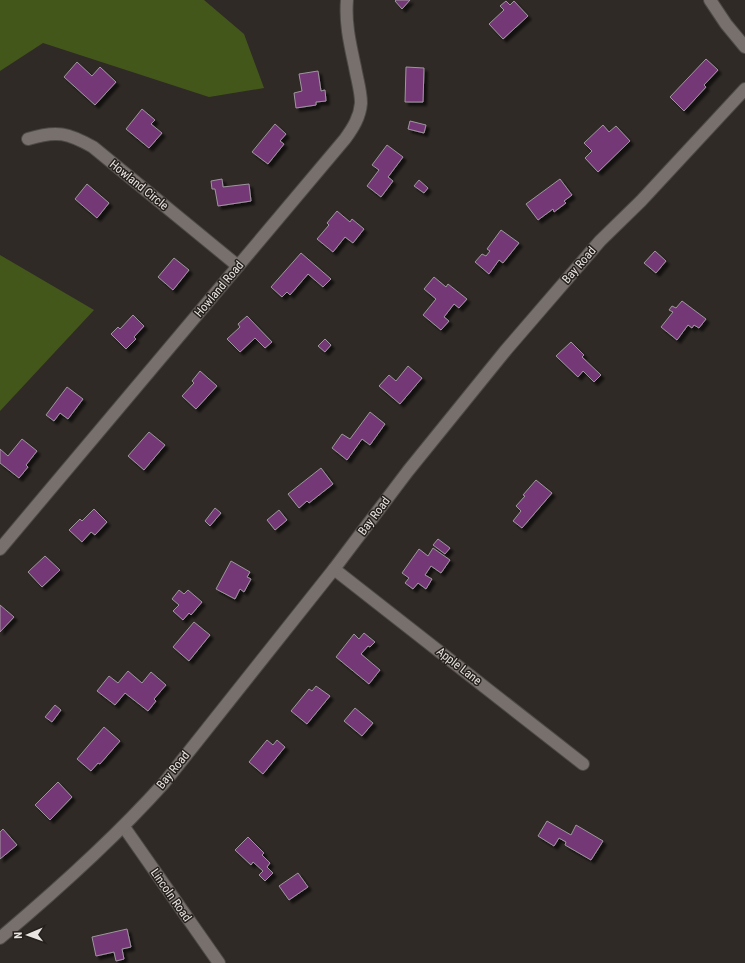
<svg xmlns="http://www.w3.org/2000/svg" width="745" height="963" viewBox="0 0 745 963" font-family="'Roboto Condensed',sans-serif">
  <style>
    .green { fill: #44571b }
    .building { fill: #753777; stroke: #9d979d; filter: url(#shadow) }
    .lines { fill: none; stroke-linecap: round; stroke-linejoin: round }
    .minor-casing { stroke: #4d4946; stroke-width: 14 }
    .tertiary-casing { stroke: #4d4946; stroke-width: 14 }
    .secondary-casing { stroke: #4d4946; stroke-width: 14 }
    .minor { stroke: #77706c; stroke-width: 12 }
    .tertiary { stroke: #77706c; stroke-width: 12 }
    .secondary { stroke: #77706c; stroke-width: 12 }
    .labels { text-anchor: middle; stroke-width: 3; stroke-linejoin: round; paint-order: stroke }
    .street-label { font-size: 12px; fill: #e7e4e1; stroke: #26201d }
  </style>
  <defs>
    <filter id="shadow"><feDropShadow dx="3.5" dy="3.5" stdDeviation="1" flood-color="#0009"/></filter>
  </defs>
  <rect width="100%" height="100%" fill="#2f2a26"/>
  <g class="green">
    <polygon points="0,0 204,0 244,34 264,88 209,97 43,43 0,71"/>
    <polygon points="0,255 94,310 0,411"/>
  </g>
  <g class="building">
    <polygon points="396,0 410,0 402,9 395,1"/>
    <polygon points="506,1 510,5 514,1 528,16 503,39 489,24 504,10 500,6"/>
    <polygon points="706,59 718,70 704,85 706,87 684,111 670,97"/>
    <polygon points="77,62 92,76 100,67 116,82 95,105 64,77"/>
    <polygon points="406,67 424,68 423,102 405,102"/>
    <polygon points="318,71 321,91 325,90 326,101 316,102 316,105 296,108 294,93 302,91 299,74"/>
    <polygon points="142,109 155,120 151,124 162,133 149,148 126,129"/>
    <polygon points="410,121 426,125 424,133 408,129"/>
    <polygon points="275,124 286,134 280,141 284,144 268,164 252,152"/>
    <polygon points="603,125 609,132 616,126 630,141 598,172 585,158 592,151 584,143"/>
    <polygon points="387,145 403,157 388,177 393,181 381,197 367,186 379,170 372,165"/>
    <polygon points="222,179 223,187 249,184 251,201 218,206 215,189 212,189 211,181"/>
    <polygon points="560,179 572,195 564,201 566,203 554,212 553,209 538,220 526,204"/>
    <polygon points="419,180 428,188 424,193 414,186"/>
    <polygon points="87,184 109,203 97,218 75,199"/>
    <polygon points="337,211 350,222 352,219 364,229 353,243 345,237 333,252 317,239 329,225 327,223"/>
    <polygon points="501,230 519,243 503,263 499,260 489,274 475,262 482,254 486,256 490,251 487,249"/>
    <polygon points="655,251 666,261 656,273 644,263"/>
    <polygon points="301,253 331,279 323,287 308,274 290,295 287,292 282,297 271,287"/>
    <polygon points="174,258 189,270 173,290 158,277"/>
    <polygon points="434,277 446,287 448,284 467,299 459,308 454,304 444,317 449,321 441,330 423,315 436,299 424,289"/>
    <polygon points="682,301 706,319 699,328 694,325 692,328 688,325 677,340 661,327 673,312 669,310 672,306 676,308"/>
    <polygon points="133,315 144,326 134,337 136,339 126,349 111,334 118,327 120,329"/>
    <polygon points="247,316 272,342 265,348 255,338 240,352 227,339 240,327 238,324"/>
    <polygon points="325,339 331,345 325,352 318,346"/>
    <polygon points="571,342 584,355 582,357 601,375 594,382 583,371 578,377 556,356"/>
    <polygon points="408,366 422,378 400,404 379,386 389,375 396,381"/>
    <polygon points="200,371 217,386 196,409 182,396 194,383 192,381"/>
    <polygon points="67,387 83,399 68,419 60,413 54,421 46,415"/>
    <polygon points="370,412 385,424 370,445 362,439 347,460 332,448 342,434 350,439"/>
    <polygon points="149,432 165,445 144,470 128,456"/>
    <polygon points="22,439 37,451 26,465 28,467 19,478 0,463 0,449 8,456"/>
    <polygon points="321,468 333,484 309,503 307,501 299,508 288,494"/>
    <polygon points="536,480 552,493 522,528 513,521 521,511 516,506 525,496 523,495"/>
    <polygon points="215,508 221,513 210,526 205,521"/>
    <polygon points="94,509 107,522 95,535 91,532 82,542 69,530 80,519 82,521"/>
    <polygon points="279,510 287,520 275,530 267,520"/>
    <polygon points="438,539 450,548 445,554 433,545"/>
    <polygon points="433,548 450,560 441,573 431,566 425,575 432,579 426,589 418,583 413,589 405,583 409,578 402,573 419,549 428,556"/>
    <polygon points="45,556 60,570 42,587 28,572"/>
    <polygon points="231,561 250,572 247,577 251,579 244,592 240,589 235,599 216,589"/>
    <polygon points="179,590 184,594 188,590 202,602 191,615 189,613 183,620 173,611 179,605 172,599"/>
    <polygon points="0,605 14,617 0,632"/>
    <polygon points="194,622 210,635 189,661 173,647"/>
    <polygon points="364,633 375,642 370,647 368,646 361,654 380,670 369,684 336,657 354,634 359,639"/>
    <polygon points="128,671 142,683 151,672 166,685 154,699 156,701 148,711 125,693 115,705 97,691 109,676 118,683"/>
    <polygon points="316,686 330,696 307,724 291,711 309,689 312,691"/>
    <polygon points="55,705 61,710 52,722 45,717"/>
    <polygon points="355,708 373,723 362,736 344,721"/>
    <polygon points="104,727 120,741 100,764 98,763 91,771 77,759"/>
    <polygon points="267,740 273,745 277,740 285,747 263,774 249,762"/>
    <polygon points="58,782 72,797 50,820 35,805"/>
    <polygon points="547,821 571,835 576,825 603,841 591,860 565,845 566,842 559,838 554,846 538,836"/>
    <polygon points="3,829 17,845 0,859 0,832"/>
    <polygon points="248,837 264,853 262,855 270,863 267,867 273,873 265,881 259,875 263,871 253,862 251,865 235,850"/>
    <polygon points="298,873 308,887 289,900 279,886"/>
    <polygon points="127,929 131,947 122,949 124,959 116,961 114,952 96,956 92,937"/>
  </g>
  <g class="lines">
    <defs>
      <g id="minor">
        <path d="M28,139C57,130 68,133 93,147L238,266"/>
        <path d="M0,549L345,139C353,128 360,117 361,103C361,91 357,79 355,67C350,44 345,23 347,0"/>
        <polyline points="334,569 583,764"/>
        <polyline points="124,827 219,963"/>
      </g>
      <polyline id="tertiary" points="710,0 726,24 745,47"/>
      <path id="secondary" d="M0,938C58,889 114,839 164,783L334,569L408,471L506,350L600,241L641,201L745,89"/>
    </defs>
    <use href="#minor" class="minor-casing"/>
    <use href="#tertiary" class="tertiary-casing"/>
    <use href="#secondary" class="secondary-casing"/>
    <use href="#minor" class="minor"/>
    <use href="#tertiary" class="tertiary"/>
    <use href="#secondary" class="secondary"/>
  </g>
  <g class="labels">
    <g class="street-label">
      <text transform="translate(139 185) rotate(39)" y="4">Howland Circle</text>
      <text transform="translate(579 265) rotate(-49)" y="4">Bay Road</text>
      <text transform="translate(219 289) rotate(-50)" y="4">Howland Road</text>
      <text transform="translate(374 516) rotate(-53)" y="4">Bay Road</text>
      <text transform="translate(459 666) rotate(38)" y="4">Apple Lane</text>
      <text transform="translate(173 770) rotate(-51)" y="4">Bay Road</text>
      <text transform="translate(171 895) rotate(55)" y="4">Lincoln Road</text>
    </g>
  </g>
  <g transform="translate(28 935) rotate(268)" stroke="#26201d" stroke-width="3" paint-order="stroke">
  <path d="M0-3L7 15L0 10L-7 15Z" fill="#e7e4e1"/>
  <text y="-6" font-size="11" font-weight="bold" text-anchor="middle" fill="#e7e4e1">N</text>
  </g>
</svg>
